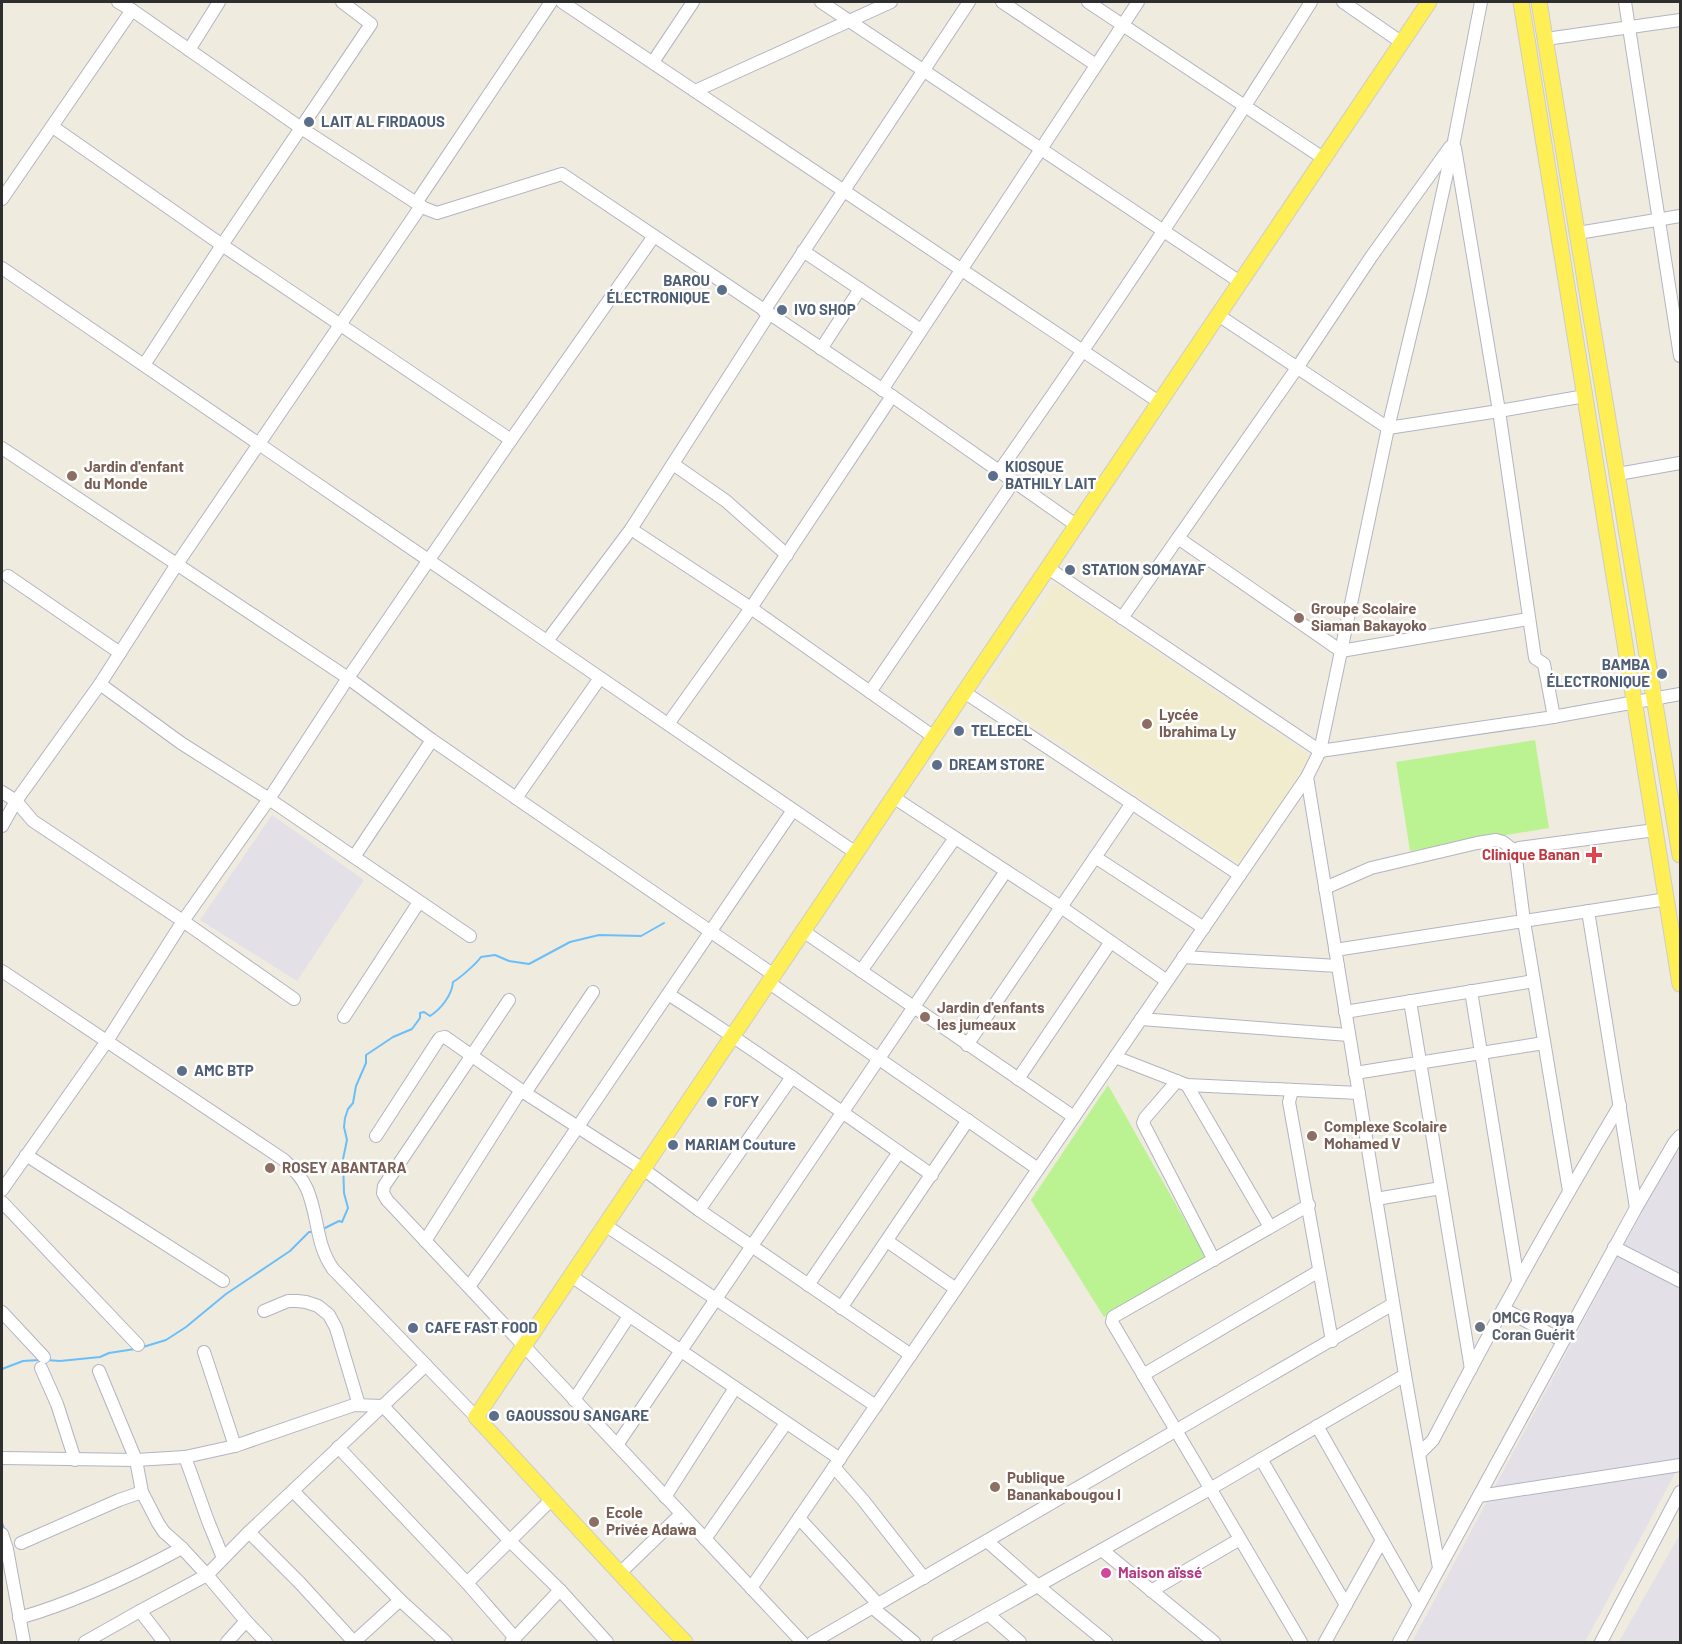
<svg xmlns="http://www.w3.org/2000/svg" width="1682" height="1644" viewBox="0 0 1682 1644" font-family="Barlow,sans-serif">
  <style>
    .industrial { fill: #e4e0e8 }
    .education { fill: #f2ecce }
    .pitch { fill: #bcf392 }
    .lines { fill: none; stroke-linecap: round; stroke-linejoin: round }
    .stream { stroke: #6abffa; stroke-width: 2 }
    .minor-casing { stroke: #b3b4c2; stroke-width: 14 }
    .major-casing { stroke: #cdcdcd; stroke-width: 17 }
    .minor { stroke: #fff; stroke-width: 12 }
    .major { stroke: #feef56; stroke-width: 15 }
    .service-dot { fill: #5c6f8a; stroke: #fff; stroke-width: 2 }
    .education-dot { fill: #8d6e63; stroke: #fff; stroke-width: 2 }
    .health-dot { fill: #e0444e; stroke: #fff; stroke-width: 2 }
    .worship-dot { fill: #6b7280; stroke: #fff; stroke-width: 2 }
    .hotel-dot { fill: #d1479c; stroke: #fff; stroke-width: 2 }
    .labels { text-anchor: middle; stroke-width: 5; stroke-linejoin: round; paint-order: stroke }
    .service-label { font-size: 15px; font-weight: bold; fill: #4e5e75; stroke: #fff; text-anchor: start }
    .education-label { font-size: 15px; font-weight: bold; fill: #785e54; stroke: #fff; text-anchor: start }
    .health-label { font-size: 15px; font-weight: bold; fill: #be3a42; stroke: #fff; text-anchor: end }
    .worship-label { font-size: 15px; font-weight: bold; fill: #5b616d; stroke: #fff; text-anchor: start }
    .hotel-label { font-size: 15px; font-weight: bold; fill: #b23c85; stroke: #fff; text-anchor: start }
  </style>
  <rect width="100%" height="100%" fill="#f0ebdf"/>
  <g class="industrial">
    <polygon points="272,815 364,880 297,981 200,920"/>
    <polygon points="1680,1151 1680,1464 1585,1642 1412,1642 1673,1153"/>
    <polygon points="1680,1534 1680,1642 1619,1642"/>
  </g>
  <polygon class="education" points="1055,583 1312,757 1240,865 982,691"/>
  <g class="pitch">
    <polygon points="1535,740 1549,828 1410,851 1396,762"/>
    <polygon points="1108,1085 1207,1259 1104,1317 1031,1200"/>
  </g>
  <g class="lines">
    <g class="stream">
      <path d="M321,1230L339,1221L342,1222L348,1208L344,1193L343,1159L347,1140L344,1127L345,1118L348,1109L353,1103L356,1086L366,1063V1055L393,1037L412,1029L420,1018V1013L424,1012L430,1016C441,1009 452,995 453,982C460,978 476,964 481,957L495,955L509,961L529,964L570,942L599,935L641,936L664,923"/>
      <polyline points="143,1347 166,1340 186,1327 226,1294 290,1251 309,1232 313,1232"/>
      <polyline points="46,1360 60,1361 100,1357 109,1353 135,1349"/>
      <polyline points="2,1369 23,1361 40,1360"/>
      <polyline points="2,1523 5,1531"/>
    </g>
    <defs>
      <g id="minor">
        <polyline points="118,2 132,10 301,128 424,208 437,213 562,174 892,396 1076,525"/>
        <polyline points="562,2 1159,402"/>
        <polyline points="821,2 1240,282"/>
        <polyline points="1002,2 1096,65"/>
        <polyline points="1088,2 1323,158"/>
        <polyline points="1343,2 1401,42"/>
        <polyline points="1625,2 1680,356"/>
        <polyline points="1546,39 1680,20"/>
        <polyline points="189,50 219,2"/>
        <polyline points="653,62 693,2"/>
        <polyline points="695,91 891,2"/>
        <polyline points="53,127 222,245 511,440"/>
        <polyline points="1455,148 1499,411 1535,658 1544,664 1554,717"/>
        <polyline points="2,199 132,10"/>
        <polyline points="416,203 551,2"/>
        <polyline points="1578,233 1680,216"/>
        <polyline points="803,251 921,330"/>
        <polyline points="2,268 856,853"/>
        <polyline points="764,311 969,2"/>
        <polyline points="1218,315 1388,428 1499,411 1585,396"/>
        <polyline points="821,349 860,289"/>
        <polyline points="144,365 222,245 371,24 342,2"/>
        <polyline points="882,390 1138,2"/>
        <polyline points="2,448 348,678 432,740 516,798 774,975"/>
        <polyline points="673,464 726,501 787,555"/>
        <path d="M1000,470C1108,317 1211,161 1311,2"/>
        <polyline points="1618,474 1680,463"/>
        <polyline points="631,529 751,608 934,737"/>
        <polyline points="1178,538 1341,651 1528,619"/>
        <polyline points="1048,568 1320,751 1547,718 1680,694"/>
        <polyline points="8,576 120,653"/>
        <polyline points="1122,618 1297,368 1371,257 1450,147"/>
        <polyline points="547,641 631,529 769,314"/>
        <polyline points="100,684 181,743 269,799 470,936"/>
        <polyline points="870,692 1014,481"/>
        <polyline points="964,692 1240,875"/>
        <polyline points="668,724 751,608 892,396"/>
        <polyline points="1307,777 1405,1375 1439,1568"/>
        <polyline points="2,792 16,801 33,821 183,921 294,999"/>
        <polyline points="893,797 1061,907 1167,981"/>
        <polyline points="516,798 600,678"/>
        <polyline points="2,826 16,801 100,684 177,564 421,206"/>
        <polyline points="354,857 432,740"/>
        <polyline points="1095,857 1204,928"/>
        <polyline points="1325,888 1371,868 1477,843 1496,840 1503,842 1515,851"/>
        <polyline points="1588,911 1636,1208"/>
        <polyline points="803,931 1074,1117"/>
        <polyline points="1335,950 1667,899"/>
        <polyline points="1183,957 1338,966"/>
        <path d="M2,971L284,1160C293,1169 302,1177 307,1189C319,1217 315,1243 333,1269L476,1417"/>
        <polyline points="861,971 955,838"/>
        <polyline points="768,982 1038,1169"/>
        <polyline points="1471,991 1518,1280"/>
        <path d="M668,994C758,1051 844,1114 932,1175"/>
        <polyline points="509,1000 384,1186 383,1193 387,1200 802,1642"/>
        <polyline points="1410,1001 1471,1369"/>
        <polyline points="1345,1012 1534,981"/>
        <polyline points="344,1017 419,902"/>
        <polyline points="1141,1019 1349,1035"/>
        <polyline points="967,1045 1132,803"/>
        <polyline points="1115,1057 1187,1085 1359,1093"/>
        <polyline points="1355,1073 1544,1043"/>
        <polyline points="1018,1079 1110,943"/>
        <polyline points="1177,1081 1145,1118 1143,1123 1214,1260"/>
        <polyline points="1187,1085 1270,1227"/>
        <polyline points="1292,1091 1289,1102 1332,1341"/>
        <polyline points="525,1093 593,992"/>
        <polyline points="376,1136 437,1042 440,1038 445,1037 525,1093 643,1169 699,1210 911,1355"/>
        <polyline points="26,1155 223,1281"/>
        <polyline points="2,1190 107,1041 183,921 269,799 348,678 511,440 654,236"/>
        <polyline points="1569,1191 1524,921 1515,851 1519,848 1655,830"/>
        <polyline points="1376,1199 1441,1188"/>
        <polyline points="2,1202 138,1345"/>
        <polyline points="699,1210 792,1077"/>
        <polyline points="605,1225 876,1406"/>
        <polyline points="425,1241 521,1090"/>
        <polyline points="887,1241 956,1289"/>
        <polyline points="1614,1247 1680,1281"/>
        <polyline points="571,1276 840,1459"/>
        <polyline points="808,1285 899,1152"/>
        <polyline points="469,1287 793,810"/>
        <polyline points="841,1308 968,1120"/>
        <polyline points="1504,1309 1563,1341"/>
        <polyline points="264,1311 288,1301 297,1301 306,1302 318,1306 329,1315 336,1328 359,1405"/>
        <polyline points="2,1312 44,1357"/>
        <polyline points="204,1352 235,1446"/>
        <polyline points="41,1368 57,1404 75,1460"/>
        <polyline points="99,1371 136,1460 142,1492 158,1523 164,1532 182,1548 207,1575 246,1621 266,1642"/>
        <polyline points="1143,1375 1319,1271"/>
        <polyline points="574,1400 629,1316"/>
        <polyline points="1317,1426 1419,1605"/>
        <polyline points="617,1445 1006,871"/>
        <polyline points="338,1447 467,1583 515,1638"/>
        <path d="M1419,1454L1433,1440C1492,1327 1554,1215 1620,1105"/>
        <polyline points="185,1457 208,1521 223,1558"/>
        <polyline points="2,1458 136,1460 185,1457 235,1446 354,1405 383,1406 510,1541 560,1590 607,1642"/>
        <polyline points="1261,1459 1346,1605"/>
        <polyline points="834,1467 863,1500 924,1578"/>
        <polyline points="293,1491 400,1600 446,1642"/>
        <polyline points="1479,1496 1680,1465"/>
        <polyline points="665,1497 735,1388"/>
        <polyline points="799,1518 878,1604"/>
        <polyline points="249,1532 299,1582 354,1642"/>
        <polyline points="2,1534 7,1549 24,1642"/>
        <polyline points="705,1539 786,1423"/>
        <polyline points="987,1541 1038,1586 1106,1642"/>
        <polyline points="21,1543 119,1500 142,1492"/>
        <polyline points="1102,1550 1214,1642"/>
        <polyline points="619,1574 681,1514"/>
        <polyline points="467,1583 552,1499"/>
        <polyline points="751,1588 1307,777 1320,751 1388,428 1421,291 1454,141 1481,2"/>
        <polyline points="1151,1591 1240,1539"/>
        <polyline points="873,1608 914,1642"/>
        <polyline points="140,1611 164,1642"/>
        <polyline points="988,1614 1020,1642"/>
        <path d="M19,1618C76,1602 130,1576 182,1548"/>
        <polyline points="85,1642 140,1611 207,1575 249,1532 426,1365"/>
        <polyline points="227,1642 246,1621"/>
        <polyline points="354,1642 400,1600"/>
        <polyline points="511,1642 560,1590"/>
        <polyline points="813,1642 1393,1304"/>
        <polyline points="938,1642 1210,1489 1405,1375"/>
        <polyline points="1301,1642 1112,1322 1113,1317 1309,1205"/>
        <polyline points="1325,1642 1382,1540"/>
        <polyline points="1399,1642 1636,1208 1674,1143 1680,1136"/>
        <polyline points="1601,1642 1680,1492"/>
      </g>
      <g id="major">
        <polyline points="1521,2 1680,984"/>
        <polyline points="1539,2 1680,855"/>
        <path d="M685,1642C614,1569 546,1492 476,1417L1429,2"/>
      </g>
    </defs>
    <use href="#minor" class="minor-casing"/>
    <use href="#major" class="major-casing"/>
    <use href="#minor" class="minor"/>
    <use href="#major" class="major"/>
  </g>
  <g class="service-dot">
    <circle cx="309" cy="122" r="6"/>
    <circle cx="722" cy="290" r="6"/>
    <circle cx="782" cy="310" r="6"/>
    <circle cx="993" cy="476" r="6"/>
    <circle cx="1070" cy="570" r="6"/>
    <circle cx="1662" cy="674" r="6"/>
    <circle cx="959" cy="731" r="6"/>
    <circle cx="937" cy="765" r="6"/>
    <circle cx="182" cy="1071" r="6"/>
    <circle cx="712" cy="1102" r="6"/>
    <circle cx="673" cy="1145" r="6"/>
    <circle cx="413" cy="1328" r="6"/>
    <circle cx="494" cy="1416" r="6"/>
  </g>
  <g class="education-dot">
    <circle cx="72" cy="476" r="6"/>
    <circle cx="1299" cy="618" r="6"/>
    <circle cx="1147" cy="724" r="6"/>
    <circle cx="925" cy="1017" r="6"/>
    <circle cx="1312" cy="1136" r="6"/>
    <circle cx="270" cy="1168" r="6"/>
    <circle cx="995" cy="1487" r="6"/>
    <circle cx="594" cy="1522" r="6"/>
  </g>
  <path class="health-dot" d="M1591 846h6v6h6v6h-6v6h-6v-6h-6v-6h6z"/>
  <circle class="worship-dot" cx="1480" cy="1327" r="6"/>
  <circle class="hotel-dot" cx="1106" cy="1573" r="6"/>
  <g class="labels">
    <g class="service-label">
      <text x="321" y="127">LAIT AL FIRDAOUS</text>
      <text x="710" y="286" text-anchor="end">BAROU<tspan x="710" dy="17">ÉLECTRONIQUE</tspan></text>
      <text x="794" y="315">IVO SHOP</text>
      <text x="1005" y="472">KIOSQUE<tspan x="1005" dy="17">BATHILY LAIT</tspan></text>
      <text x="1082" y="575">STATION SOMAYAF</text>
      <text x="1650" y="670" text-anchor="end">BAMBA<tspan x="1650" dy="17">ÉLECTRONIQUE</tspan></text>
      <text x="971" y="736">TELECEL</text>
      <text x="949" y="770">DREAM STORE</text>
      <text x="194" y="1076">AMC BTP</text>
      <text x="724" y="1107">FOFY</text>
      <text x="685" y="1150">MARIAM Couture</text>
      <text x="425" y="1333">CAFE FAST FOOD</text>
      <text x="506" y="1421">GAOUSSOU SANGARE</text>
    </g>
    <g class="education-label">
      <text x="84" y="472">Jardin d'enfant<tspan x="84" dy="17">du Monde</tspan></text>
      <text x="1311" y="614">Groupe Scolaire<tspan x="1311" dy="17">Siaman Bakayoko</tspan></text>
      <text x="1159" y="720">Lycée<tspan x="1159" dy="17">Ibrahima Ly</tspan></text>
      <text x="937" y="1013">Jardin d'enfants<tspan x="937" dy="17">les jumeaux</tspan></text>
      <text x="1324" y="1132">Complexe Scolaire<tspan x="1324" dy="17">Mohamed V</tspan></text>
      <text x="282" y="1173">ROSEY ABANTARA</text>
      <text x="1007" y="1483">Publique<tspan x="1007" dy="17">Banankabougou I</tspan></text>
      <text x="606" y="1518">Ecole<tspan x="606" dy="17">Privée Adawa</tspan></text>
    </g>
    <g class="health-label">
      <text x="1580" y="860">Clinique Banan</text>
    </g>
    <g class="worship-label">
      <text x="1492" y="1323">OMCG Roqya<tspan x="1492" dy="17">Coran Guérit</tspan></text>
    </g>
    <g class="hotel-label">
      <text x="1118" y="1578">Maison aïssé</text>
    </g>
  </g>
  <rect width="1682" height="1644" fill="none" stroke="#2e2e2e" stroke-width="6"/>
</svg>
